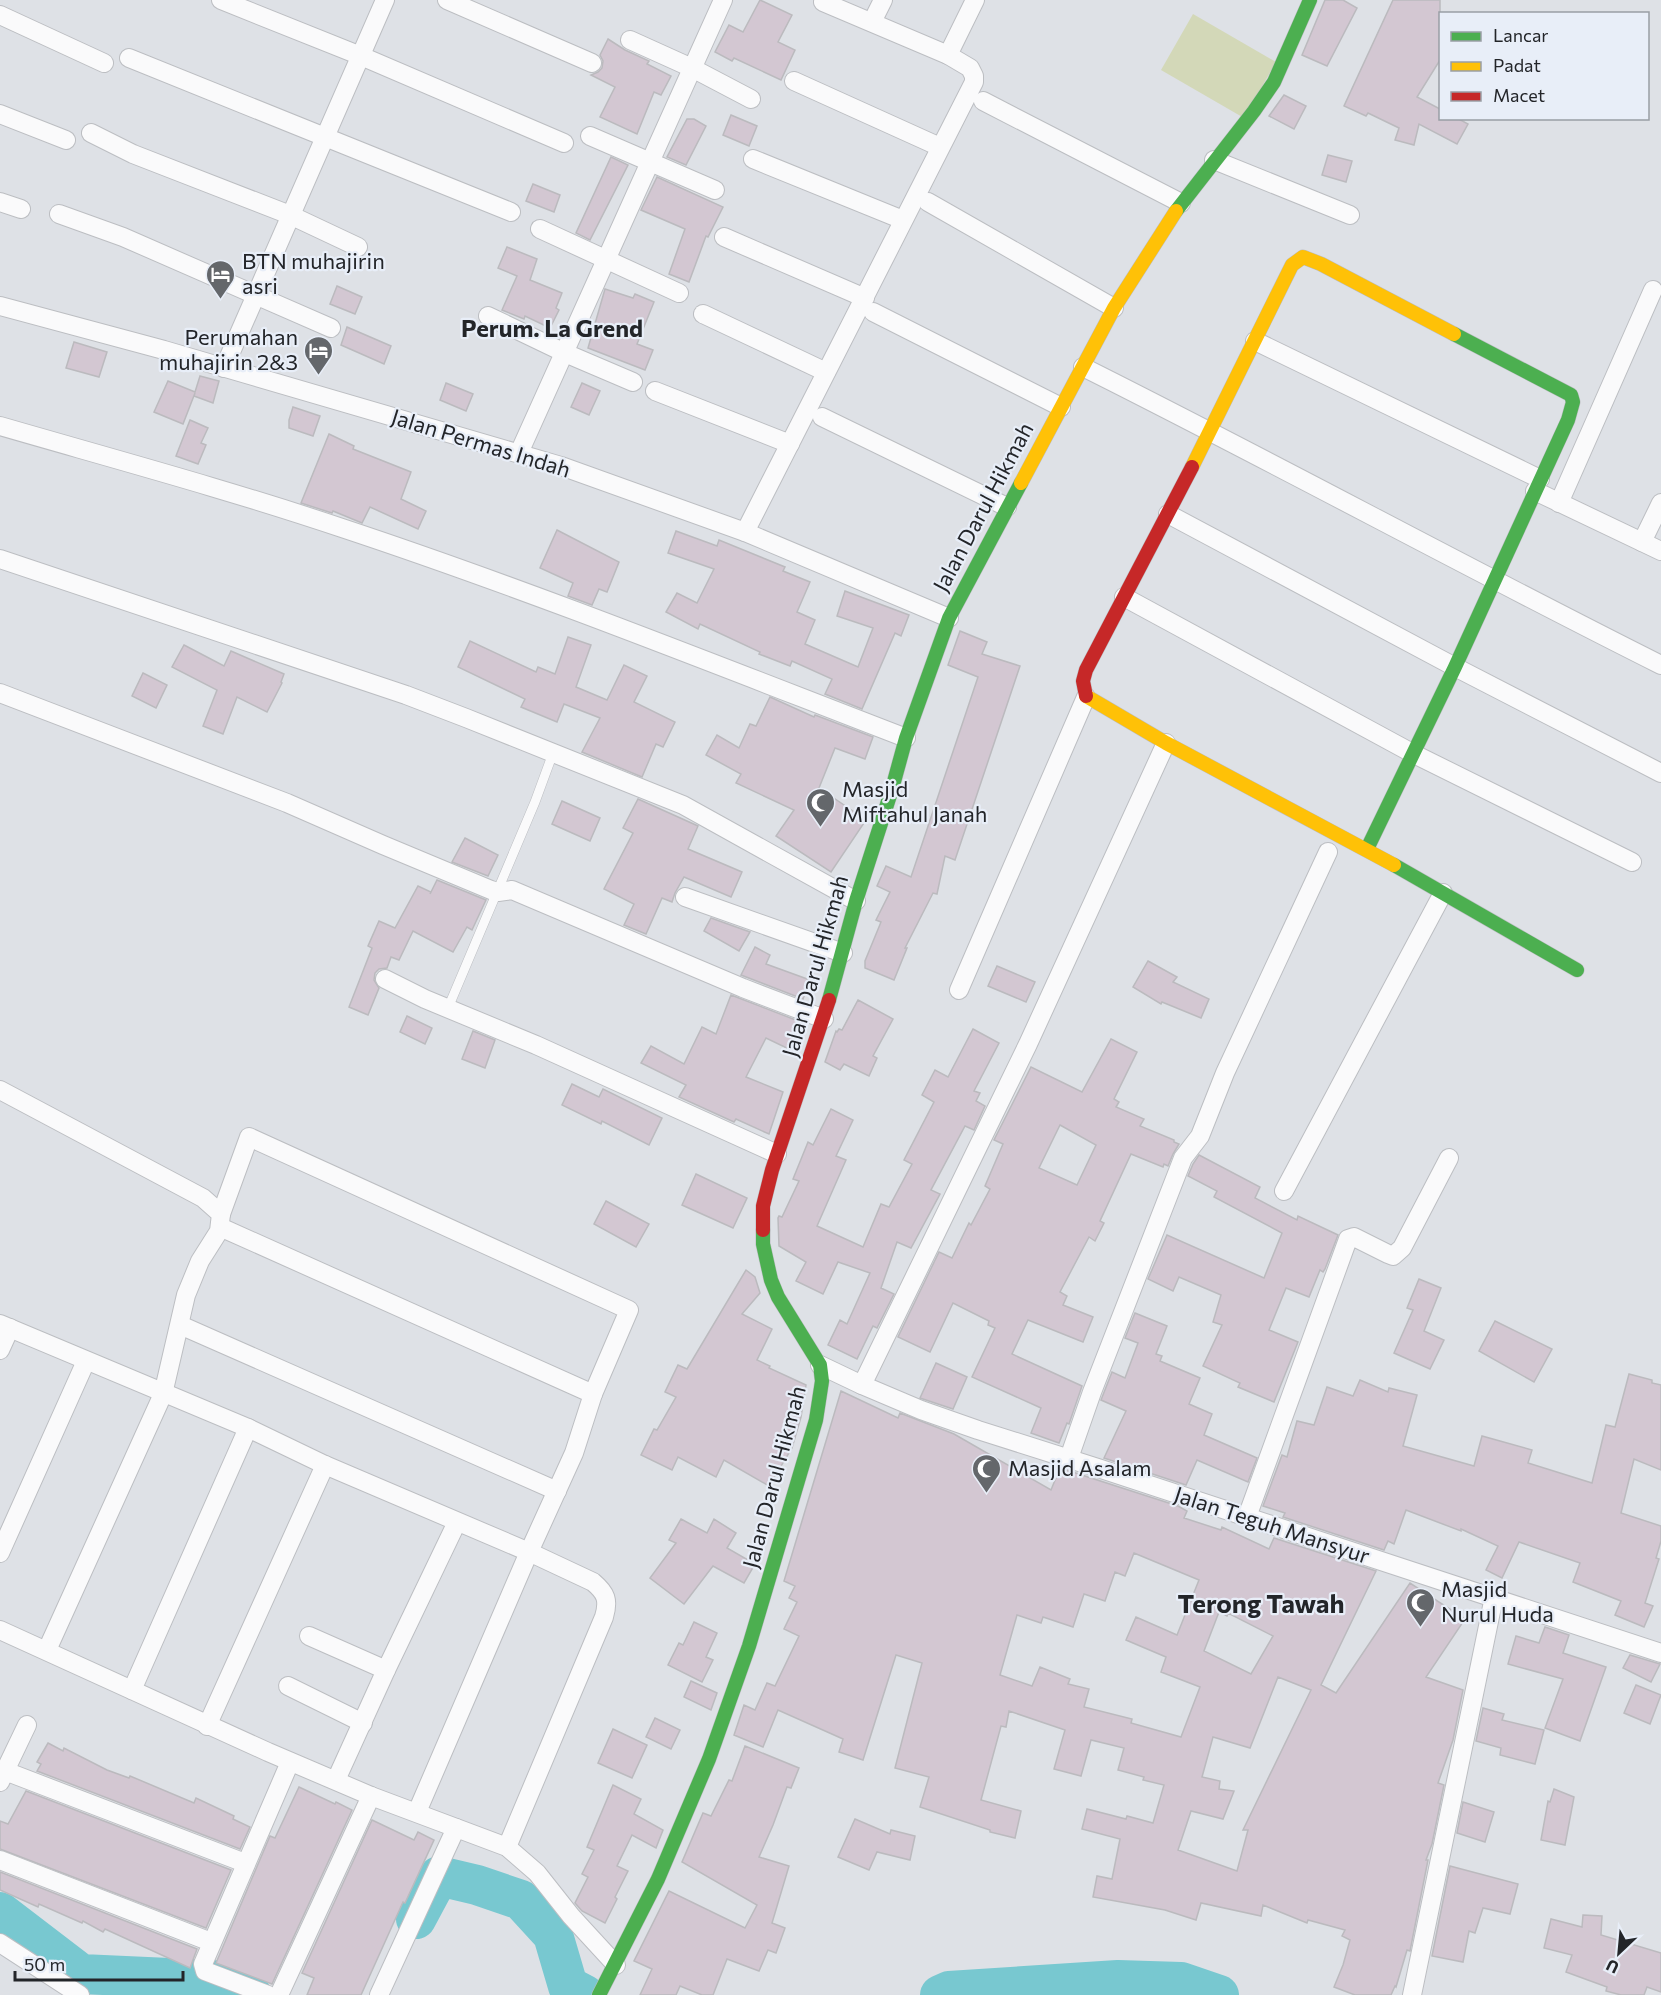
<svg xmlns="http://www.w3.org/2000/svg" width="1661" height="1995" viewBox="0 0 1661 1995" font-family="Commissioner,sans-serif">
  <style>
    .green { fill: #d3d8b8 }
    .lines { fill: none; stroke-linecap: round; stroke-linejoin: round }
    .river { stroke: #78c8d0; stroke-width: 40 }
    .building { fill: #d3c7d2; stroke: #bbbabe; stroke-width: 1.5; fill-rule: evenodd }
    .lane-casing { stroke: #bcbec2; stroke-width: 10 }
    .street-casing { stroke: #bcbec2; stroke-width: 20 }
    .fast-casing { stroke: #bcbec2; stroke-width: 15 }
    .slow-casing { stroke: #bcbec2; stroke-width: 15 }
    .jam-casing { stroke: #bcbec2; stroke-width: 15 }
    .lane { stroke: #fafafb; stroke-width: 9 }
    .street { stroke: #fafafb; stroke-width: 18 }
    .fast { stroke: #4caf50; stroke-width: 14 }
    .slow { stroke: #ffc107; stroke-width: 14 }
    .jam { stroke: #c62828; stroke-width: 14 }
    .labels { text-anchor: middle; stroke-width: 4.5; stroke-linejoin: round; paint-order: stroke }
    .poi-label { font-size: 22px; fill: #232529; stroke: #e8eef8; text-anchor: start }
    .street-label { font-size: 22px; fill: #232529; stroke: #e8eef8 }
    .neighbourhood-label { font-size: 24px; font-weight: bold; fill: #232529; stroke: #e8eef8 }
    .quarter-label { font-size: 26px; font-weight: bold; fill: #232529; stroke: #e8eef8 }
  </style>
  <rect width="100%" height="100%" fill="#dee1e6"/>
  <polygon class="green" points="1193,14 1276,62 1244,118 1161,70"/>
  <g class="lines">
    <g class="river">
      <polyline points="0,1912 81,1974 213,1980 252,1995"/>
      <polyline points="416,1919 439,1876 477,1885 521,1900 553,1935 568,1986 585,1995"/>
      <polyline points="940,1995 949,1991 1118,1980 1181,1982 1219,1995"/>
    </g>
  </g>
  <g class="building">
    <polygon points="760,0 792,15 778,42 795,50 781,80 734,58 732,61 715,52 729,25 743,32"/>
    <polygon points="1325,0 1343,0 1357,8 1327,66 1302,55"/>
    <polygon points="1393,0 1440,0 1440,60 1417,97 1440,109 1440,118 1457,118 1468,124 1457,144 1419,124 1414,145 1395,140 1399,128 1368,113 1366,116 1344,106"/>
    <polygon points="608,39 625,50 649,61 647,64 671,76 661,95 654,92 637,134 600,117 615,87 591,75 598,72 602,68 603,61 600,55"/>
    <polygon points="1284,95 1306,106 1294,129 1269,116"/>
    <polygon points="731,115 757,126 749,146 723,135"/>
    <polygon points="687,119 694,119 706,126 686,165 667,157"/>
    <polygon points="1328,155 1352,161 1346,182 1322,175"/>
    <polygon points="611,157 628,165 590,240 576,233"/>
    <polygon points="657,177 723,207 708,237 706,236 689,282 669,274 685,229 641,210"/>
    <polygon points="533,184 560,195 554,212 526,201"/>
    <polygon points="507,247 537,259 530,280 562,293 556,308 559,310 550,328 525,316 524,319 502,310 517,276 498,268"/>
    <polygon points="337,286 362,297 355,314 330,304"/>
    <polygon points="605,289 633,298 635,294 654,302 637,344 653,350 645,370 588,348"/>
    <polygon points="347,327 391,346 384,364 341,345"/>
    <polygon points="74,342 107,352 99,377 66,368"/>
    <polygon points="200,376 219,381 213,403 194,396 195,393 183,424 154,412 168,381 195,392"/>
    <polygon points="446,383 473,394 466,411 440,400"/>
    <polygon points="582,383 600,391 589,415 571,407"/>
    <polygon points="293,407 320,416 313,436 289,428 289,420"/>
    <polygon points="190,420 208,428 201,443 206,445 198,464 176,456"/>
    <polygon points="329,434 354,446 353,449 411,472 401,499 426,511 418,529 370,507 362,523 333,511 332,513 301,503"/>
    <polygon points="557,530 619,562 607,592 599,589 592,605 568,596 573,583 540,568"/>
    <polygon points="676,531 717,546 719,540 785,567 783,571 810,582 797,612 815,620 805,644 858,667 873,628 837,616 845,591 909,615 901,636 895,633 862,709 825,694 832,679 792,661 790,666 759,654 760,652 700,624 698,629 666,612 677,593 697,603 714,569 668,553"/>
    <polygon points="960,631 987,642 982,654 1020,666 955,860 945,856 937,894 933,893 905,948 907,948 894,980 865,968 865,961 881,922 876,920 890,892 877,886 886,866 911,877 978,677 948,665"/>
    <polygon points="568,637 591,645 576,687 607,700 624,665 647,676 634,702 675,722 663,747 656,744 642,777 582,752 600,718 564,704 557,722 521,707 525,699 458,667 470,641 536,672 538,667 555,674"/>
    <polygon points="184,645 224,666 231,651 284,674 281,682 282,683 267,712 237,697 223,734 203,726 217,690 172,667"/>
    <polygon points="143,673 167,685 156,708 132,696"/>
    <polygon points="770,697 814,717 815,715 873,737 865,759 835,748 819,788 866,820 831,872 776,836 794,810 736,783 741,774 706,755 717,735 739,748 750,724 756,726"/>
    <polygon points="638,799 698,826 688,849 742,872 731,897 684,877 675,893 672,902 662,898 646,934 624,925 634,904 604,889 633,833 623,828"/>
    <polygon points="562,801 600,818 590,841 552,824"/>
    <polygon points="465,838 498,855 488,876 452,862"/>
    <polygon points="437,880 486,900 472,930 467,927 453,952 413,931 399,960 391,957 387,968 379,969 375,973 374,980 379,988 368,1015 349,1007 372,948 368,946 379,921 395,928 418,886 431,892 430,894"/>
    <polygon points="711,918 750,932 739,951 704,931"/>
    <polygon points="755,947 770,955 766,964 810,980 803,999 741,975"/>
    <polygon points="1148,961 1177,977 1173,982 1209,999 1201,1018 1162,1002 1161,1004 1133,987"/>
    <polygon points="997,966 1035,982 1026,1002 988,986"/>
    <polygon points="731,995 806,1024 795,1052 766,1038 746,1077 783,1092 769,1134 736,1119 734,1122 679,1097 686,1085 641,1063 651,1046 684,1064 702,1027 716,1034"/>
    <polygon points="858,1000 893,1019 873,1056 877,1058 869,1076 844,1064 840,1070 825,1062 836,1031 837,1032 839,1029 842,1030"/>
    <polygon points="407,1016 432,1028 425,1044 400,1032"/>
    <polygon points="973,1029 999,1043 974,1091 980,1093 976,1101 985,1106 974,1130 965,1126 931,1190 940,1194 911,1248 897,1242 881,1288 894,1294 877,1328 873,1326 857,1359 828,1345 840,1320 847,1324 870,1273 838,1262 823,1294 796,1281 806,1262 779,1246 778,1218 779,1216 782,1217 799,1181 793,1179 808,1142 813,1145 831,1109 853,1120 836,1156 846,1160 817,1226 863,1247 881,1204 889,1207 912,1164 904,1160 934,1102 922,1095 935,1070 948,1077"/>
    <polygon points="473,1031 495,1040 485,1068 462,1059"/>
    <path d="M1111,1039L1137,1052L1114,1099L1119,1102L1116,1107L1144,1119L1140,1126L1174,1140V1142L1179,1144L1173,1154L1168,1166L1164,1164L1163,1167L1131,1154L1100,1221L1104,1223L1095,1241L1089,1237L1060,1292L1067,1296L1063,1305L1093,1317L1083,1342L1028,1320L1012,1354L1082,1386L1069,1424L1067,1423L1059,1443L1031,1433L1041,1408L972,1377L995,1328L988,1325L989,1321L953,1303L930,1352L898,1337L939,1252L952,1258L969,1223L971,1225L990,1189L985,1186L1003,1144L994,1140L1031,1067L1082,1092ZM1060,1125L1096,1145L1077,1185L1039,1168Z"/>
    <polygon points="572,1084 599,1097 603,1089 662,1118 649,1145 602,1121 601,1124 562,1105"/>
    <polygon points="1199,1155 1260,1187 1255,1198 1297,1220 1298,1216 1338,1235 1325,1269 1323,1272 1320,1270 1309,1297 1286,1288 1269,1330 1298,1342 1274,1402 1238,1387 1240,1383 1203,1366 1222,1325 1213,1322 1221,1295 1179,1277 1173,1291 1148,1279 1167,1235 1264,1278 1282,1233 1214,1197 1217,1191 1188,1176 1193,1164"/>
    <polygon points="696,1174 747,1198 733,1228 682,1205"/>
    <polygon points="606,1201 649,1224 636,1247 594,1224"/>
    <polygon points="746,1270 755,1277 760,1293 742,1314 772,1329 757,1360 770,1366 769,1368 806,1385 801,1417 792,1448 769,1486 724,1460 716,1477 678,1457 672,1470 641,1455 654,1429 657,1430 676,1397 665,1392 678,1365 687,1369"/>
    <polygon points="1419,1279 1441,1288 1424,1331 1444,1340 1430,1369 1394,1353 1413,1310 1407,1308"/>
    <polygon points="1135,1313 1167,1326 1156,1354 1162,1356 1160,1361 1200,1378 1189,1404 1212,1414 1204,1435 1257,1458 1248,1482 1197,1460 1186,1485 1104,1458 1126,1411 1101,1400 1112,1372 1125,1378 1138,1343 1125,1338"/>
    <polygon points="1495,1321 1552,1349 1534,1382 1479,1351"/>
    <polygon points="936,1363 967,1377 953,1409 920,1398"/>
    <polygon points="1629,1374 1652,1380 1652,1383 1661,1385 1661,1470 1634,1459 1621,1513 1661,1526 1661,1541 1656,1558 1659,1559 1645,1603 1653,1606 1644,1627 1615,1615 1621,1601 1573,1582 1580,1563 1519,1542 1502,1578 1486,1570 1498,1546 1461,1529 1461,1531 1406,1510 1394,1544 1388,1541 1384,1550 1283,1517 1285,1513 1263,1506 1282,1455 1287,1457 1297,1421 1314,1425 1327,1387 1353,1396 1360,1380 1388,1392 1389,1388 1417,1395 1403,1446 1474,1466 1482,1436 1532,1450 1528,1463 1592,1483 1606,1425 1615,1427"/>
    <path d="M841,1391L898,1418L900,1413L954,1434L1051,1490L1060,1468L1178,1506L1187,1511L1184,1518L1221,1530L1222,1527L1269,1549L1274,1538L1376,1571L1321,1685L1336,1693L1410,1583L1465,1619L1426,1677L1463,1690L1453,1740L1438,1783L1444,1785L1432,1844L1426,1860H1428L1410,1951L1407,1950L1396,1987L1395,1986L1391,1995H1355L1334,1987L1343,1965L1350,1940L1342,1936L1345,1930L1308,1920L1307,1923L1263,1905L1261,1916L1201,1903L1196,1920L1165,1910L1093,1897L1097,1876L1112,1879L1120,1839L1082,1829L1087,1809L1126,1819L1127,1816L1153,1823L1164,1785L1143,1780L1144,1777L1118,1770L1124,1748L1091,1740L1081,1776L1054,1769L1065,1730L1009,1711L1006,1727L1001,1726L981,1800L1021,1811L1015,1838L990,1832V1830L920,1807L929,1777L895,1768L922,1663L896,1655L863,1760L839,1752L843,1739L778,1710L763,1747L734,1735L744,1705L755,1710L767,1683L775,1686L799,1636L784,1629L797,1602L789,1598L795,1586L784,1581ZM1134,1553L1199,1580L1177,1635L1136,1617L1126,1640L1166,1657L1161,1672L1200,1687L1181,1737L1131,1723L1132,1719L1084,1707L1089,1689L1068,1684L1070,1679L1040,1667L1032,1686L1000,1675L1017,1615L1041,1623L1043,1617L1073,1627L1084,1594L1105,1601L1115,1572L1125,1576ZM1219,1612L1227,1616L1228,1613L1273,1636L1251,1674L1204,1651ZM1278,1677L1311,1690L1243,1830H1248L1237,1871L1178,1850L1191,1811L1223,1819L1234,1791L1219,1789L1220,1781L1202,1777L1213,1737L1250,1748Z"/>
    <polygon points="681,1519 707,1533 714,1519 736,1533 727,1548 755,1564 744,1583 713,1566 684,1604 650,1578 676,1543 669,1540"/>
    <polygon points="694,1622 717,1633 706,1657 713,1660 702,1682 668,1665 679,1643 683,1645"/>
    <polygon points="1545,1627 1569,1635 1563,1653 1606,1667 1580,1741 1545,1728 1563,1679 1508,1664 1516,1636 1539,1643"/>
    <polygon points="1630,1655 1660,1664 1651,1682 1623,1668"/>
    <polygon points="691,1681 717,1693 711,1710 684,1697"/>
    <polygon points="1636,1685 1661,1695 1650,1724 1624,1713"/>
    <polygon points="1483,1708 1504,1714 1502,1720 1544,1730 1535,1764 1500,1755 1501,1748 1476,1741"/>
    <polygon points="655,1718 680,1730 671,1749 646,1737"/>
    <polygon points="613,1729 647,1745 632,1778 598,1763"/>
    <polygon points="48,1743 63,1751 64,1748 107,1770 129,1778 130,1776 194,1803 196,1798 234,1816 233,1819 250,1827 240,1849 37,1771 41,1764 37,1762"/>
    <polygon points="745,1746 799,1768 791,1788 787,1787 773,1825 759,1857 789,1866 772,1923 785,1928 776,1953 768,1950 759,1971 727,1959 713,1995 702,1995 680,1986 676,1995 640,1995 652,1969 634,1961 669,1891 745,1928 757,1905 682,1862 703,1813 711,1816 729,1780 732,1781"/>
    <polygon points="613,1785 641,1799 634,1814 663,1830 656,1848 632,1835 617,1866 628,1871 615,1897 617,1899 605,1923 582,1911 575,1903 588,1877 582,1874 594,1850 587,1847"/>
    <polygon points="299,1787 335,1804 336,1802 352,1810 272,1984 216,1963 270,1836 275,1838"/>
    <polygon points="1554,1789 1574,1797 1565,1845 1541,1840 1548,1801 1550,1802"/>
    <polygon points="26,1791 231,1870 206,1928 0,1849 0,1821 8,1824"/>
    <polygon points="1463,1802 1494,1812 1485,1842 1457,1833"/>
    <polygon points="855,1819 890,1834 891,1830 915,1836 910,1860 877,1852 869,1870 838,1857"/>
    <polygon points="372,1820 414,1840 418,1832 434,1840 405,1903 403,1902 361,1995 307,1995 314,1978 302,1973"/>
    <polygon points="1450,1866 1518,1884 1510,1914 1483,1908 1475,1933 1469,1931 1463,1962 1432,1956"/>
    <polygon points="0,1872 197,1949 190,1968 105,1929 103,1932 83,1921 82,1923 39,1904 38,1907 0,1890"/>
    <polygon points="1583,1915 1602,1916 1601,1935 1661,1953 1661,1992 1647,1987 1644,1995 1621,1995 1606,1991 1607,1987 1566,1972 1572,1955 1544,1948 1551,1919 1582,1927"/>
  </g>
  <g class="lines">
    <defs>
      <polyline id="lane" points="448,1008 535,802 553,753"/>
      <g id="street">
        <polyline points="221,0 361,56 564,143"/>
        <polyline points="447,0 592,63"/>
        <polyline points="0,15 104,63"/>
        <polyline points="872,22 883,0"/>
        <polyline points="630,40 692,68 751,99"/>
        <polyline points="948,55 975,0"/>
        <polyline points="129,58 511,212"/>
        <polyline points="794,81 940,147"/>
        <polyline points="983,101 1181,203"/>
        <polyline points="0,114 66,140"/>
        <polyline points="91,133 133,154 290,215 358,247"/>
        <polyline points="590,136 715,190"/>
        <polyline points="753,159 903,220"/>
        <polyline points="1214,160 1350,215"/>
        <polyline points="0,202 21,209"/>
        <polyline points="928,202 1114,308"/>
        <polyline points="59,214 123,237 331,328"/>
        <polyline points="540,229 679,293"/>
        <polyline points="724,237 865,298"/>
        <polyline points="0,306 164,350 561,466 745,532 949,618"/>
        <polyline points="873,312 1061,407"/>
        <polyline points="703,314 826,372"/>
        <polyline points="488,316 565,353 633,382"/>
        <polyline points="1255,341 1540,479"/>
        <path d="M1083,367C1277,464 1467,568 1661,665"/>
        <polyline points="224,368 385,0"/>
        <polyline points="655,391 790,444"/>
        <polyline points="822,417 1007,507"/>
        <path d="M0,426C114,459 229,490 342,528C532,591 719,666 906,738"/>
        <polyline points="519,453 723,0"/>
        <polyline points="1535,491 1661,551"/>
        <polyline points="1559,503 1653,290"/>
        <polyline points="1168,514 1455,667 1661,773"/>
        <polyline points="745,532 974,82 974,76 970,68 948,55 823,2"/>
        <polyline points="1642,542 1661,503"/>
        <polyline points="0,559 406,695 466,718 683,805 856,901"/>
        <polyline points="1124,597 1412,753 1632,862"/>
        <polyline points="0,693 287,803 383,845 491,890 498,892 512,890 743,988 824,1019"/>
        <polyline points="685,897 843,953"/>
        <polyline points="385,979 425,999 536,1045 777,1154"/>
        <polyline points="959,990 1086,697"/>
        <polyline points="0,1090 203,1198 221,1214 219,1231 200,1261 186,1295 163,1394 47,1650"/>
        <polyline points="1284,1191 1443,893"/>
        <polyline points="220,1227 593,1394 629,1310 249,1137 221,1214"/>
        <path d="M0,1324L248,1428L325,1465L529,1552L593,1582C606,1593 609,1600 604,1617L507,1847"/>
        <polyline points="180,1325 557,1491"/>
        <polyline points="0,1350 10,1328"/>
        <polyline points="820,1365 862,1385 921,1410 978,1430 1098,1468 1661,1653"/>
        <polyline points="862,1385 1028,1044 1166,743"/>
        <polyline points="1069,1458 1092,1392 1183,1158 1200,1136 1225,1073 1328,852"/>
        <polyline points="1247,1517 1348,1239 1354,1237 1388,1254 1393,1256 1402,1248 1449,1158"/>
        <polyline points="0,1553 86,1361"/>
        <polyline points="0,1630 268,1752 371,1796 507,1847 537,1873 571,1916 616,1965"/>
        <polyline points="309,1636 386,1670"/>
        <polyline points="288,1686 363,1723"/>
        <polyline points="132,1690 248,1428"/>
        <polyline points="207,1726 325,1465"/>
        <polyline points="5,1771 27,1725"/>
        <polyline points="336,1780 386,1670 457,1522"/>
        <polyline points="0,1782 5,1771 245,1863"/>
        <polyline points="417,1812 529,1552 574,1453 593,1394"/>
        <polyline points="0,1860 211,1942"/>
        <polyline points="0,1943 80,1995"/>
        <polyline points="268,1995 205,1971 203,1964 290,1762"/>
        <polyline points="279,1995 371,1796"/>
        <polyline points="379,1995 456,1828"/>
        <polyline points="1412,1995 1494,1597"/>
      </g>
      <g id="fast">
        <polyline points="1176,211 1254,111 1274,82 1310,0"/>
        <polyline points="1367,849 1455,667 1568,420 1573,402 1571,395 1454,334"/>
        <polyline points="1394,865 1577,970"/>
        <polyline points="829,1000 856,901 892,789 906,738 949,618 1021,483"/>
        <polyline points="599,1995 658,1879 709,1759 749,1646 816,1420 822,1381 820,1365 778,1297 771,1280 763,1244 763,1230"/>
      </g>
      <g id="slow">
        <polyline points="1192,467 1292,265 1303,257 1321,264 1454,334"/>
        <polyline points="1021,483 1114,308 1176,211"/>
        <polyline points="1086,696 1166,743 1394,865"/>
      </g>
      <g id="jam">
        <polyline points="1086,696 1083,681 1086,670 1192,467"/>
        <polyline points="763,1230 763,1206 772,1170 829,1000"/>
      </g>
    </defs>
    <use href="#lane" class="lane-casing"/>
    <use href="#street" class="street-casing"/>
    <use href="#fast" class="fast-casing"/>
    <use href="#slow" class="slow-casing"/>
    <use href="#jam" class="jam-casing"/>
    <use href="#lane" class="lane"/>
    <use href="#street" class="street"/>
    <use href="#fast" class="fast"/>
    <use href="#slow" class="slow"/>
    <use href="#jam" class="jam"/>
  </g>
  <defs>
    <symbol id="hotel-pin" viewBox="-11 -11 22 30"><path d="M0 17L-7.5 6A9.5 9.5 0 1 1 7.5 6Z" fill="#64676b" stroke="#e8eef8"/><path d="M-6-4.5h1.5V1H6V5H4.5V3h-9V5H-6ZM-4 0a1.8 1.8 0 1 1 3.6 0ZM.5 0V-2.5h3Q6-2.5 6 0Z" fill="#fff"/></symbol>
    <symbol id="mosque-pin" viewBox="-11 -11 22 30"><path d="M0 17L-7.5 6A9.5 9.5 0 1 1 7.5 6Z" fill="#64676b" stroke="#e8eef8"/><path d="M3.5-4.9A6 6 0 1 0 3.5 4.9A5 5 0 1 1 3.5-4.9Z" fill="#fff"/></symbol>
  </defs>
  <g fill-rule="evenodd">
    <use href="#hotel-pin" x="204" y="258" width="33" height="45"/>
    <use href="#hotel-pin" x="302" y="334" width="33" height="45"/>
    <use href="#mosque-pin" x="804" y="786" width="33" height="45"/>
    <use href="#mosque-pin" x="970" y="1452" width="33" height="45"/>
    <use href="#mosque-pin" x="1404" y="1586" width="33" height="45"/>
  </g>
  <g class="labels">
    <g class="poi-label">
      <text x="242" y="269">BTN muhajirin<tspan x="242" dy="25">asri</tspan></text>
      <text x="298" y="345" text-anchor="end">Perumahan<tspan x="298" dy="25">muhajirin 2&amp;3</tspan></text>
      <text x="842" y="797">Masjid<tspan x="842" dy="25">Miftahul Janah</tspan></text>
      <text x="1008" y="1476">Masjid Asalam</text>
      <text x="1441" y="1597">Masjid<tspan x="1441" dy="25">Nurul Huda</tspan></text>
    </g>
    <g class="street-label">
      <text transform="translate(481 443) rotate(17)" y="8">Jalan Permas Indah</text>
      <text transform="translate(983 507) rotate(-62)" y="8">Jalan Darul Hikmah</text>
      <text transform="translate(815 966) rotate(-74)" y="8">Jalan Darul Hikmah</text>
      <text transform="translate(774 1477) rotate(-75)" y="8">Jalan Darul Hikmah</text>
      <text transform="translate(1272 1525) rotate(18)" y="8">Jalan Teguh Mansyur</text>
    </g>
    <g class="neighbourhood-label">
      <text x="552" y="337">Perum. La Grend</text>
    </g>
    <g class="quarter-label">
      <text x="1261" y="1613">Terong Tawah</text>
    </g>
  </g>
  <rect x="1439" y="12" width="210" height="108" fill="#e8eef8" stroke="#999ea5" stroke-width="1.5"/>
  <rect x="1451" y="32" width="30" height="9" fill="#4caf50" stroke="#999ea5" stroke-width="1.5"/>
  <text x="1493" y="42" font-size="18" fill="#232529">Lancar</text>
  <rect x="1451" y="62" width="30" height="9" fill="#ffc107" stroke="#999ea5" stroke-width="1.5"/>
  <text x="1493" y="72" font-size="18" fill="#232529">Padat</text>
  <rect x="1451" y="92" width="30" height="9" fill="#c62828" stroke="#999ea5" stroke-width="1.5"/>
  <text x="1493" y="102" font-size="18" fill="#232529">Macet</text>
  <g transform="translate(1619 1953) rotate(206)" stroke="#e8eef8" stroke-width="4.5" paint-order="stroke">
  <path d="M0-4.5L10 22L0 15L-10 22Z" fill="#232529"/>
  <text y="-9" font-size="16" font-weight="bold" text-anchor="middle" fill="#232529">U</text>
  </g>
  <path d="M15 1971v9h168v-9" fill="none" stroke="#232529" stroke-width="3"/>
  <text x="24" y="1971" font-size="18" fill="#232529" stroke="#e8eef8" stroke-width="4.5" paint-order="stroke">50 m</text>
</svg>
